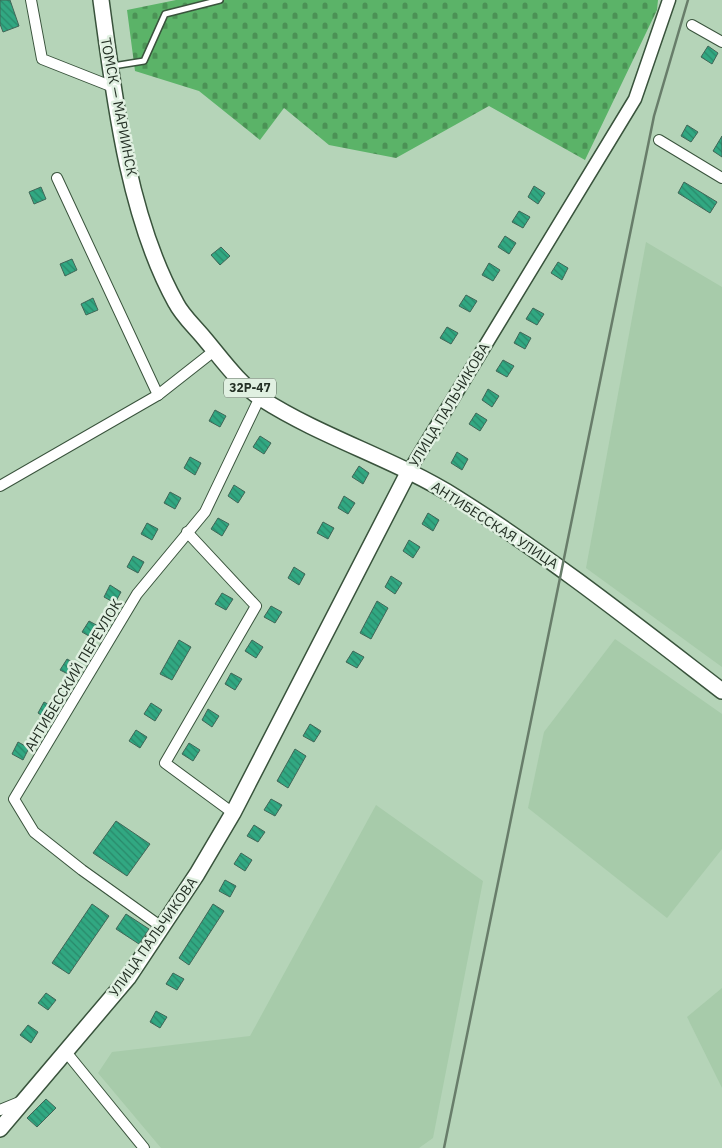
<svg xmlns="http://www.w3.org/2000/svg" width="722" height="1148" viewBox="0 0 722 1148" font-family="'IBM Plex Sans',sans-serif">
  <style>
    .built { fill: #a7cbaa }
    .cemetery { fill: url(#cemetery-stones) }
    .building { fill: url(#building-back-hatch); stroke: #406657 }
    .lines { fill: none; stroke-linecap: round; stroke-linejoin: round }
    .service-casing { stroke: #39533c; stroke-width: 8 }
    .minor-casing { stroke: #39533c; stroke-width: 12 }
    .tertiary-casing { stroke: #39533c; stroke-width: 15 }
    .primary-casing { stroke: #39533c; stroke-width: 18 }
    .service { stroke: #fff; stroke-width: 5 }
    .minor { stroke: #fff; stroke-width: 10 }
    .tertiary { stroke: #fff; stroke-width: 12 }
    .primary { stroke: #fff; stroke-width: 15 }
    .rail { stroke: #687d6a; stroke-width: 2.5 }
    .labels { text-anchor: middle; stroke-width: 5; stroke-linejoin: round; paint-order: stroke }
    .shield { fill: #e0f0e1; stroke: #5c6a5d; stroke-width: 1 }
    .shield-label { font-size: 12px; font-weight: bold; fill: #243025 }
    .street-label { font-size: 14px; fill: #243025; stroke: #e0f0e1 }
  </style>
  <defs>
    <pattern id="cemetery-stones" width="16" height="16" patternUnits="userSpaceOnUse" patternTransform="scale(1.25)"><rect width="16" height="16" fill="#5bb368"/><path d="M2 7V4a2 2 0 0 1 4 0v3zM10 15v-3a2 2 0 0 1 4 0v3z" fill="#4b9255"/></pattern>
    <pattern id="building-back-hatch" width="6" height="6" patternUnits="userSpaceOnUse" patternTransform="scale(1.25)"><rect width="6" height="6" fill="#31a882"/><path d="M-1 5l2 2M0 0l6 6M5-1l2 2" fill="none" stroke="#29896a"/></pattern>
  </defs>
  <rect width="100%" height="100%" fill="#b5d4b8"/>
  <g class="built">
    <polygon points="646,242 722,287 722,667 586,568"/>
    <polygon points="615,639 722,714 722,849 667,918 528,808 544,732"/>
    <polygon points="376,805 483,881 433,1138 419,1148 161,1148 98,1073 112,1052 250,1036"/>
    <polygon points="722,988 722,1088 687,1017"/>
  </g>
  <polygon class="cemetery" points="176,0 658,0 657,10 585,160 489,106 396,158 329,145 284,108 260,140 199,91 135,71 127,10"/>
  <g class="building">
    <polygon points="0,0 10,0 19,26 3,32 0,24"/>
    <polygon points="708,46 718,53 712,64 701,57"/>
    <polygon points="687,125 698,132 691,142 681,136"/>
    <polygon points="722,136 722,157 713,151"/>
    <polygon points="684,182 717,202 710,213 678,193"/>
    <polygon points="534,186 545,193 538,204 528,197"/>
    <polygon points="41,187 46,199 34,204 29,192"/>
    <polygon points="519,211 530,217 523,228 512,222"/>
    <polygon points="505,236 516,243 509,254 498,247"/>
    <polygon points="221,247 230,256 220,265 211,255"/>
    <polygon points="72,259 77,270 65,276 60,264"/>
    <polygon points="558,262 568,268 562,280 551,273"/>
    <polygon points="489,263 500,270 493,281 482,275"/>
    <polygon points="466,295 477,301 470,312 459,306"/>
    <polygon points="93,298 98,310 86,315 81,304"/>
    <polygon points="533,308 544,314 537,325 526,319"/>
    <polygon points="447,327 458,333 451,344 440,338"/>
    <polygon points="520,332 531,338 525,349 514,343"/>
    <polygon points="503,360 514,366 507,377 496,371"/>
    <polygon points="488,389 499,396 492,407 482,400"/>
    <polygon points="215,410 226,416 220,427 209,421"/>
    <polygon points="476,413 487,420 480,431 469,424"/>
    <polygon points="260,436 271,443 264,454 253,447"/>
    <polygon points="457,452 468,459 462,470 451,463"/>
    <polygon points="190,457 201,463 195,475 184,468"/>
    <polygon points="359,466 369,473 363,484 352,477"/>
    <polygon points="234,485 245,492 238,503 228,496"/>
    <polygon points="170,492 181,498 175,509 164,503"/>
    <polygon points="344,496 355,503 348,514 338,508"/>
    <polygon points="428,513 439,520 433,531 422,524"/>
    <polygon points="218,518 229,524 222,536 211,529"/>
    <polygon points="323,522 334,528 328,539 317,533"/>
    <polygon points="147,523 158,529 152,540 141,534"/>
    <polygon points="409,540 420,547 413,558 403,551"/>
    <polygon points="133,556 144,562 138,573 127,567"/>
    <polygon points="294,567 305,574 299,585 288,578"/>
    <polygon points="391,576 402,583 395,594 385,587"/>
    <polygon points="110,585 121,592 115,603 104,597"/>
    <polygon points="222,593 233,599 226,610 215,604"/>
    <polygon points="377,601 388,608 371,639 360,633"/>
    <polygon points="271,606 282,612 275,623 264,617"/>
    <polygon points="89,621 100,627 94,639 82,632"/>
    <polygon points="179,640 191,647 172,680 160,674"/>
    <polygon points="252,640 263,647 256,658 245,651"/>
    <polygon points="353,651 364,657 357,668 346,662"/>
    <polygon points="67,659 78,665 72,676 60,670"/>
    <polygon points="231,673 242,679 235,690 225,684"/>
    <polygon points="44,702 55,708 49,720 38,713"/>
    <polygon points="151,703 162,710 155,721 144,714"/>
    <polygon points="208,709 219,716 212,727 202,720"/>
    <polygon points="310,724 321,731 314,742 303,736"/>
    <polygon points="136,730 147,737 140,748 129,741"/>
    <polygon points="18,742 29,748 23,760 12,754"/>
    <polygon points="189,743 200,750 193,761 182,754"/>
    <polygon points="295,749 306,756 288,788 277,781"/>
    <polygon points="271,799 282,805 275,816 264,810"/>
    <polygon points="116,821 150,844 127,876 93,853"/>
    <polygon points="254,825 265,832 258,842 247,836"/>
    <polygon points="241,853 252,860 245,871 234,864"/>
    <polygon points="225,880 236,886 230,897 219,891"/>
    <polygon points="92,904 109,916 69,974 52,963"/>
    <polygon points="213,904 224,911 189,965 179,958"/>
    <polygon points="126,914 149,929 139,944 116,929"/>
    <polygon points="173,973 184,979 177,990 166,984"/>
    <polygon points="46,993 56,1000 48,1010 38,1003"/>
    <polygon points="156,1011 167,1017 160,1028 150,1022"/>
    <polygon points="28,1025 38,1032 31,1043 20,1035"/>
    <polygon points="46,1099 56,1108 37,1127 27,1118"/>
  </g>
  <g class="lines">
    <defs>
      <polyline id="service" points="113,66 144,61 165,14 220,0"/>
      <g id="minor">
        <polyline points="31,0 42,59 113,87"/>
        <polyline points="692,25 722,42"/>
        <polyline points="659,140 722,178"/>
        <polyline points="57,178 158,395"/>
        <polyline points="0,486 158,395 214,351"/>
        <polyline points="187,532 256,606 165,763 233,813"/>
        <polyline points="163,928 82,870 34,832 14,799 137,594 205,512 260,397"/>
        <polyline points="66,1052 144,1148"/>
        <polyline points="0,1110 22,1101"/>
      </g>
      <polyline id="tertiary" points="409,471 635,99 669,0"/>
      <g id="primary">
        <path d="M101,0C114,96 128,217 176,303C182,315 194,326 204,338C221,358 239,384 262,399C323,438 395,459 457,498C549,556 635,624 722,691"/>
        <polyline points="0,1129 128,978 197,874 233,813 409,471"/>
      </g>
    </defs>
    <use href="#service" class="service-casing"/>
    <use href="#minor" class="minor-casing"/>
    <use href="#tertiary" class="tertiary-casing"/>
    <use href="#primary" class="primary-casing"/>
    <use href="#service" class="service"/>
    <use href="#minor" class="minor"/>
    <use href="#tertiary" class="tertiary"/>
    <use href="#primary" class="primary"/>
    <polyline class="rail" points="444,1148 654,116 688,0"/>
  </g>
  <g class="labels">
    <rect class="shield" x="224" y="378.5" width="52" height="19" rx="4"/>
    <g class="shield-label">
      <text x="250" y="392">32Р-47</text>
    </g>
    <g class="street-label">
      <text transform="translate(119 107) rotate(79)" y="5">ТОМСК — МАРИИНСК</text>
      <text transform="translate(449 405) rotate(-59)" y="5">УЛИЦА ПАЛЬЧИКОВА</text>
      <text transform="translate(495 525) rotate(33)" y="5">АНТИБЕССКАЯ УЛИЦА</text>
      <text transform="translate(73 675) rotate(-59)" y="5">АНТИБЕССКИЙ ПЕРЕУЛОК</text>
      <text transform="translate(153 937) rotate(-55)" y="5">УЛИЦА ПАЛЬЧИКОВА</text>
    </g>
  </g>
</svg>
